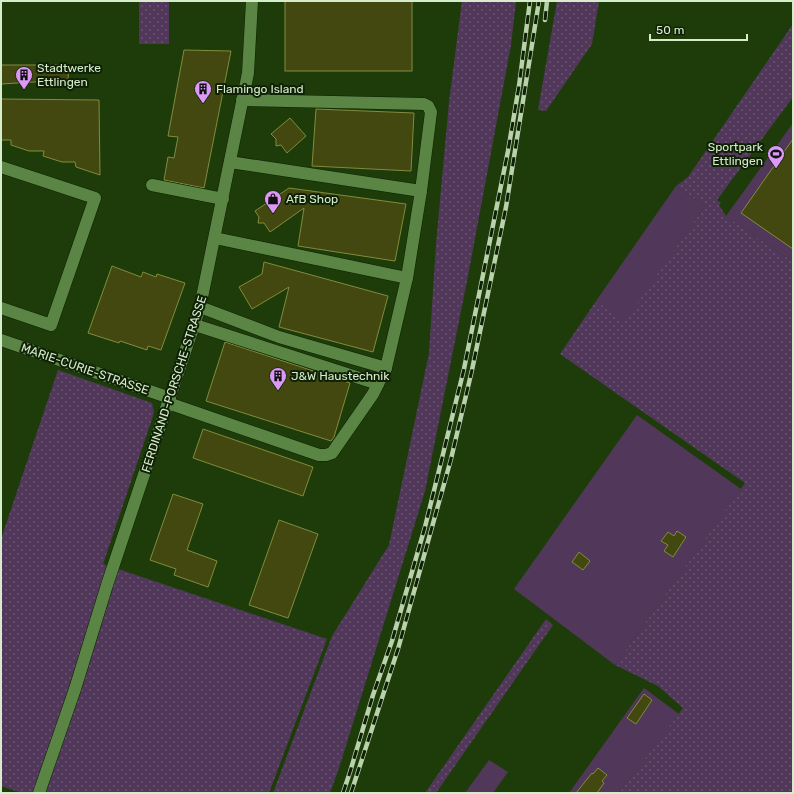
<svg xmlns="http://www.w3.org/2000/svg" width="794" height="794" viewBox="0 0 794 794" font-family="Rubik,sans-serif">
  <style>
    .grass { fill: url(#grass-dots) }
    .garden { fill: #51385b }
    .building { fill: #424810; stroke: #818c3c }
    .lines { fill: none; stroke-linecap: round; stroke-linejoin: round }
    .minor-casing { stroke: #0b2101; stroke-width: 13 }
    .minor { stroke: #5a8544; stroke-width: 12 }
    .rail-casing { stroke: #b9d2ac; stroke-width: 4.5 }
    .rail { stroke: #0f2006; stroke-width: 3; stroke-dasharray: 9; stroke-linecap: butt }
    .labels { text-anchor: middle; stroke-width: 4; stroke-linejoin: round; paint-order: stroke }
    .poi-label { font-size: 12px; fill: #d5edca; stroke: #0f2006; text-anchor: start }
    .street-label { font-size: 12px; fill: #d5edca; stroke: #0f2006 }
  </style>
  <defs>
    <pattern id="grass-dots" width="8" height="8" patternUnits="userSpaceOnUse"><rect width="8" height="8" fill="#51385b"/><path d="M2 2h.1M6 6h.1" fill="none" stroke="#695571" stroke-width="1.8" stroke-linecap="round"/></pattern>
  </defs>
  <rect width="100%" height="100%" fill="#1d3c0a"/>
  <g class="grass">
    <rect x="139" y="1" width="30" height="43"/>
    <polygon points="462,1 516,1 511,45 468,276 425,491 340,765 330,793 273,793 332,636 389,545 429,353 436,244 449,102"/>
    <polygon points="557,1 599,1 592,44 546,111 538,110"/>
    <polygon points="793,24 793,97 717,200 721,203 719,205 726,216 793,262 793,793 619,793 683,708 658,686 615,665 745,483 560,354 596,301 625,320 705,206 676,186 688,177"/>
    <polygon points="58,370 152,403 154,413 103,564 327,639 269,793 22,793 1,786 1,539"/>
    <polygon points="546,619 553,625 436,793 425,793"/>
  </g>
  <g class="garden">
    <polygon points="793,123 793,262 726,216"/>
    <polygon points="676,186 705,206 625,321 596,301"/>
    <polygon points="637,415 741,489 615,665 514,589"/>
    <polygon points="644,688 679,714 619,793 569,793"/>
    <polygon points="489,760 508,772 493,793 465,793"/>
  </g>
  <g class="building">
    <rect x="285" y="1" width="127" height="70"/>
    <polygon points="184,50 231,51 204,188 164,180 168,157 174,158 178,137 168,136"/>
    <polygon points="1,65 69,65 68,80 1,84"/>
    <polygon points="1,99 99,100 100,175 76,167 75,162 62,162 43,156 44,151 29,151 11,145 11,140 1,140"/>
    <polygon points="316,109 414,113 411,171 312,166"/>
    <polygon points="290,118 306,136 287,153 281,145 276,146 276,139 271,134"/>
    <polygon points="793,139 793,249 741,213"/>
    <polygon points="289,188 406,204 395,261 298,246 304,208 270,232 264,223 258,223 259,217 255,211"/>
    <polygon points="264,262 388,296 373,352 279,327 289,287 252,309 239,287 262,274"/>
    <polygon points="112,266 141,277 143,272 156,277 157,274 185,283 161,350 148,346 147,350 120,341 119,343 88,333"/>
    <polygon points="225,342 350,383 334,437 331,441 206,401"/>
    <polygon points="203,429 313,467 303,496 193,458"/>
    <polygon points="173,494 203,504 187,550 217,561 208,587 174,575 176,569 150,560"/>
    <polygon points="279,520 318,534 288,618 249,605"/>
    <polygon points="677,531 686,537 673,557 664,551 668,545 661,541 668,532 674,536"/>
    <polygon points="579,552 590,561 583,570 572,562"/>
    <polygon points="644,694 652,700 636,724 627,718"/>
    <polygon points="598,768 607,775 602,781 604,783 597,793 576,793 592,773 593,774"/>
  </g>
  <g class="lines">
    <defs>
      <g id="minor">
        <polyline points="242,100 424,104 428,106 431,112 421,191"/>
        <polyline points="230,162 421,191 407,278"/>
        <polyline points="1,167 95,198 51,325 1,308"/>
        <polyline points="152,185 223,199"/>
        <polyline points="200,307 279,337 386,368 407,278 215,238"/>
        <polyline points="195,325 378,384"/>
        <polyline points="1,340 170,398"/>
        <polyline points="168,403 319,455 326,455 332,453 373,394 386,368"/>
        <polyline points="39,793 75,689 107,585 200,307 248,73 252,1"/>
      </g>
    </defs>
    <use href="#minor" class="minor-casing"/>
    <use href="#minor" class="minor"/>
    <defs>
      <g id="rail">
        <polyline points="545,20 547,1"/>
        <polyline points="343,793 350,772 373,695 392,641 425,527 464,369 508,151 519,86 530,1"/>
        <polyline points="351,793 398,649 451,459 472,370 506,207 539,1"/>
      </g>
    </defs>
    <use href="#rail" class="rail-casing"/>
    <use href="#rail" class="rail"/>
  </g>
  <defs>
    <symbol id="building-pin" viewBox="-11 -11 22 30"><path d="M0 17L-7.5 6A9.5 9.5 0 1 1 7.5 6Z" fill="#db99f5" stroke="#0f2006"/><path d="M-4-6H4V6H1V3H-1V6H-4ZM-2.5-4.3h1.7v1.8h-1.7ZM.8-4.3h1.7v1.8H.8ZM-2.5-1h1.7V.8h-1.7ZM.8-1h1.7V.8H.8Z" fill="#111"/></symbol>
    <symbol id="stadium-pin" viewBox="-11 -11 22 30"><path d="M0 17L-7.5 6A9.5 9.5 0 1 1 7.5 6Z" fill="#db99f5" stroke="#0f2006"/><path d="M0-5a6.5 5 0 1 0 0 10a6.5 5 0 1 0 0-10ZM-3.5-1.8h7v3.6h-7Z" fill="#111"/></symbol>
    <symbol id="shop-pin" viewBox="-11 -11 22 30"><path d="M0 17L-7.5 6A9.5 9.5 0 1 1 7.5 6Z" fill="#db99f5" stroke="#0f2006"/><path d="M-5-2.5h2.3a2.7 3.5 0 0 1 5.4 0H5L5.5 6h-11ZM-1.5-2.5h3a1.5 2.3 0 0 0-3 0Z" fill="#111"/></symbol>
  </defs>
  <g fill-rule="evenodd">
    <use href="#building-pin" x="14" y="65" width="20" height="27"/>
    <use href="#building-pin" x="193" y="79" width="20" height="27"/>
    <use href="#stadium-pin" x="766" y="144" width="20" height="27"/>
    <use href="#shop-pin" x="263" y="189" width="20" height="27"/>
    <use href="#building-pin" x="268" y="366" width="20" height="27"/>
  </g>
  <g class="labels">
    <g class="poi-label">
      <text x="37" y="72">Stadtwerke<tspan x="37" dy="14">Ettlingen</tspan></text>
      <text x="216" y="93">Flamingo Island</text>
      <text x="763" y="151" text-anchor="end">Sportpark<tspan x="763" dy="14">Ettlingen</tspan></text>
      <text x="286" y="203">AfB Shop</text>
      <text x="291" y="380">J&amp;W Haustechnik</text>
    </g>
    <g class="street-label">
      <text transform="translate(85 369) rotate(19)" y="4">MARIE-CURIE-STRASSE</text>
      <text transform="translate(174 384) rotate(-72)" y="4">FERDINAND-PORSCHE-STRASSE</text>
    </g>
  </g>
  <rect width="794" height="794" fill="none" stroke="#d5edca" stroke-width="4"/>
  <path d="M650 34v6h97v-6" fill="none" stroke="#d5edca" stroke-width="2"/>
  <text x="656" y="34" font-size="12" fill="#d5edca" stroke="#0f2006" stroke-width="3" paint-order="stroke">50 m</text>
</svg>
